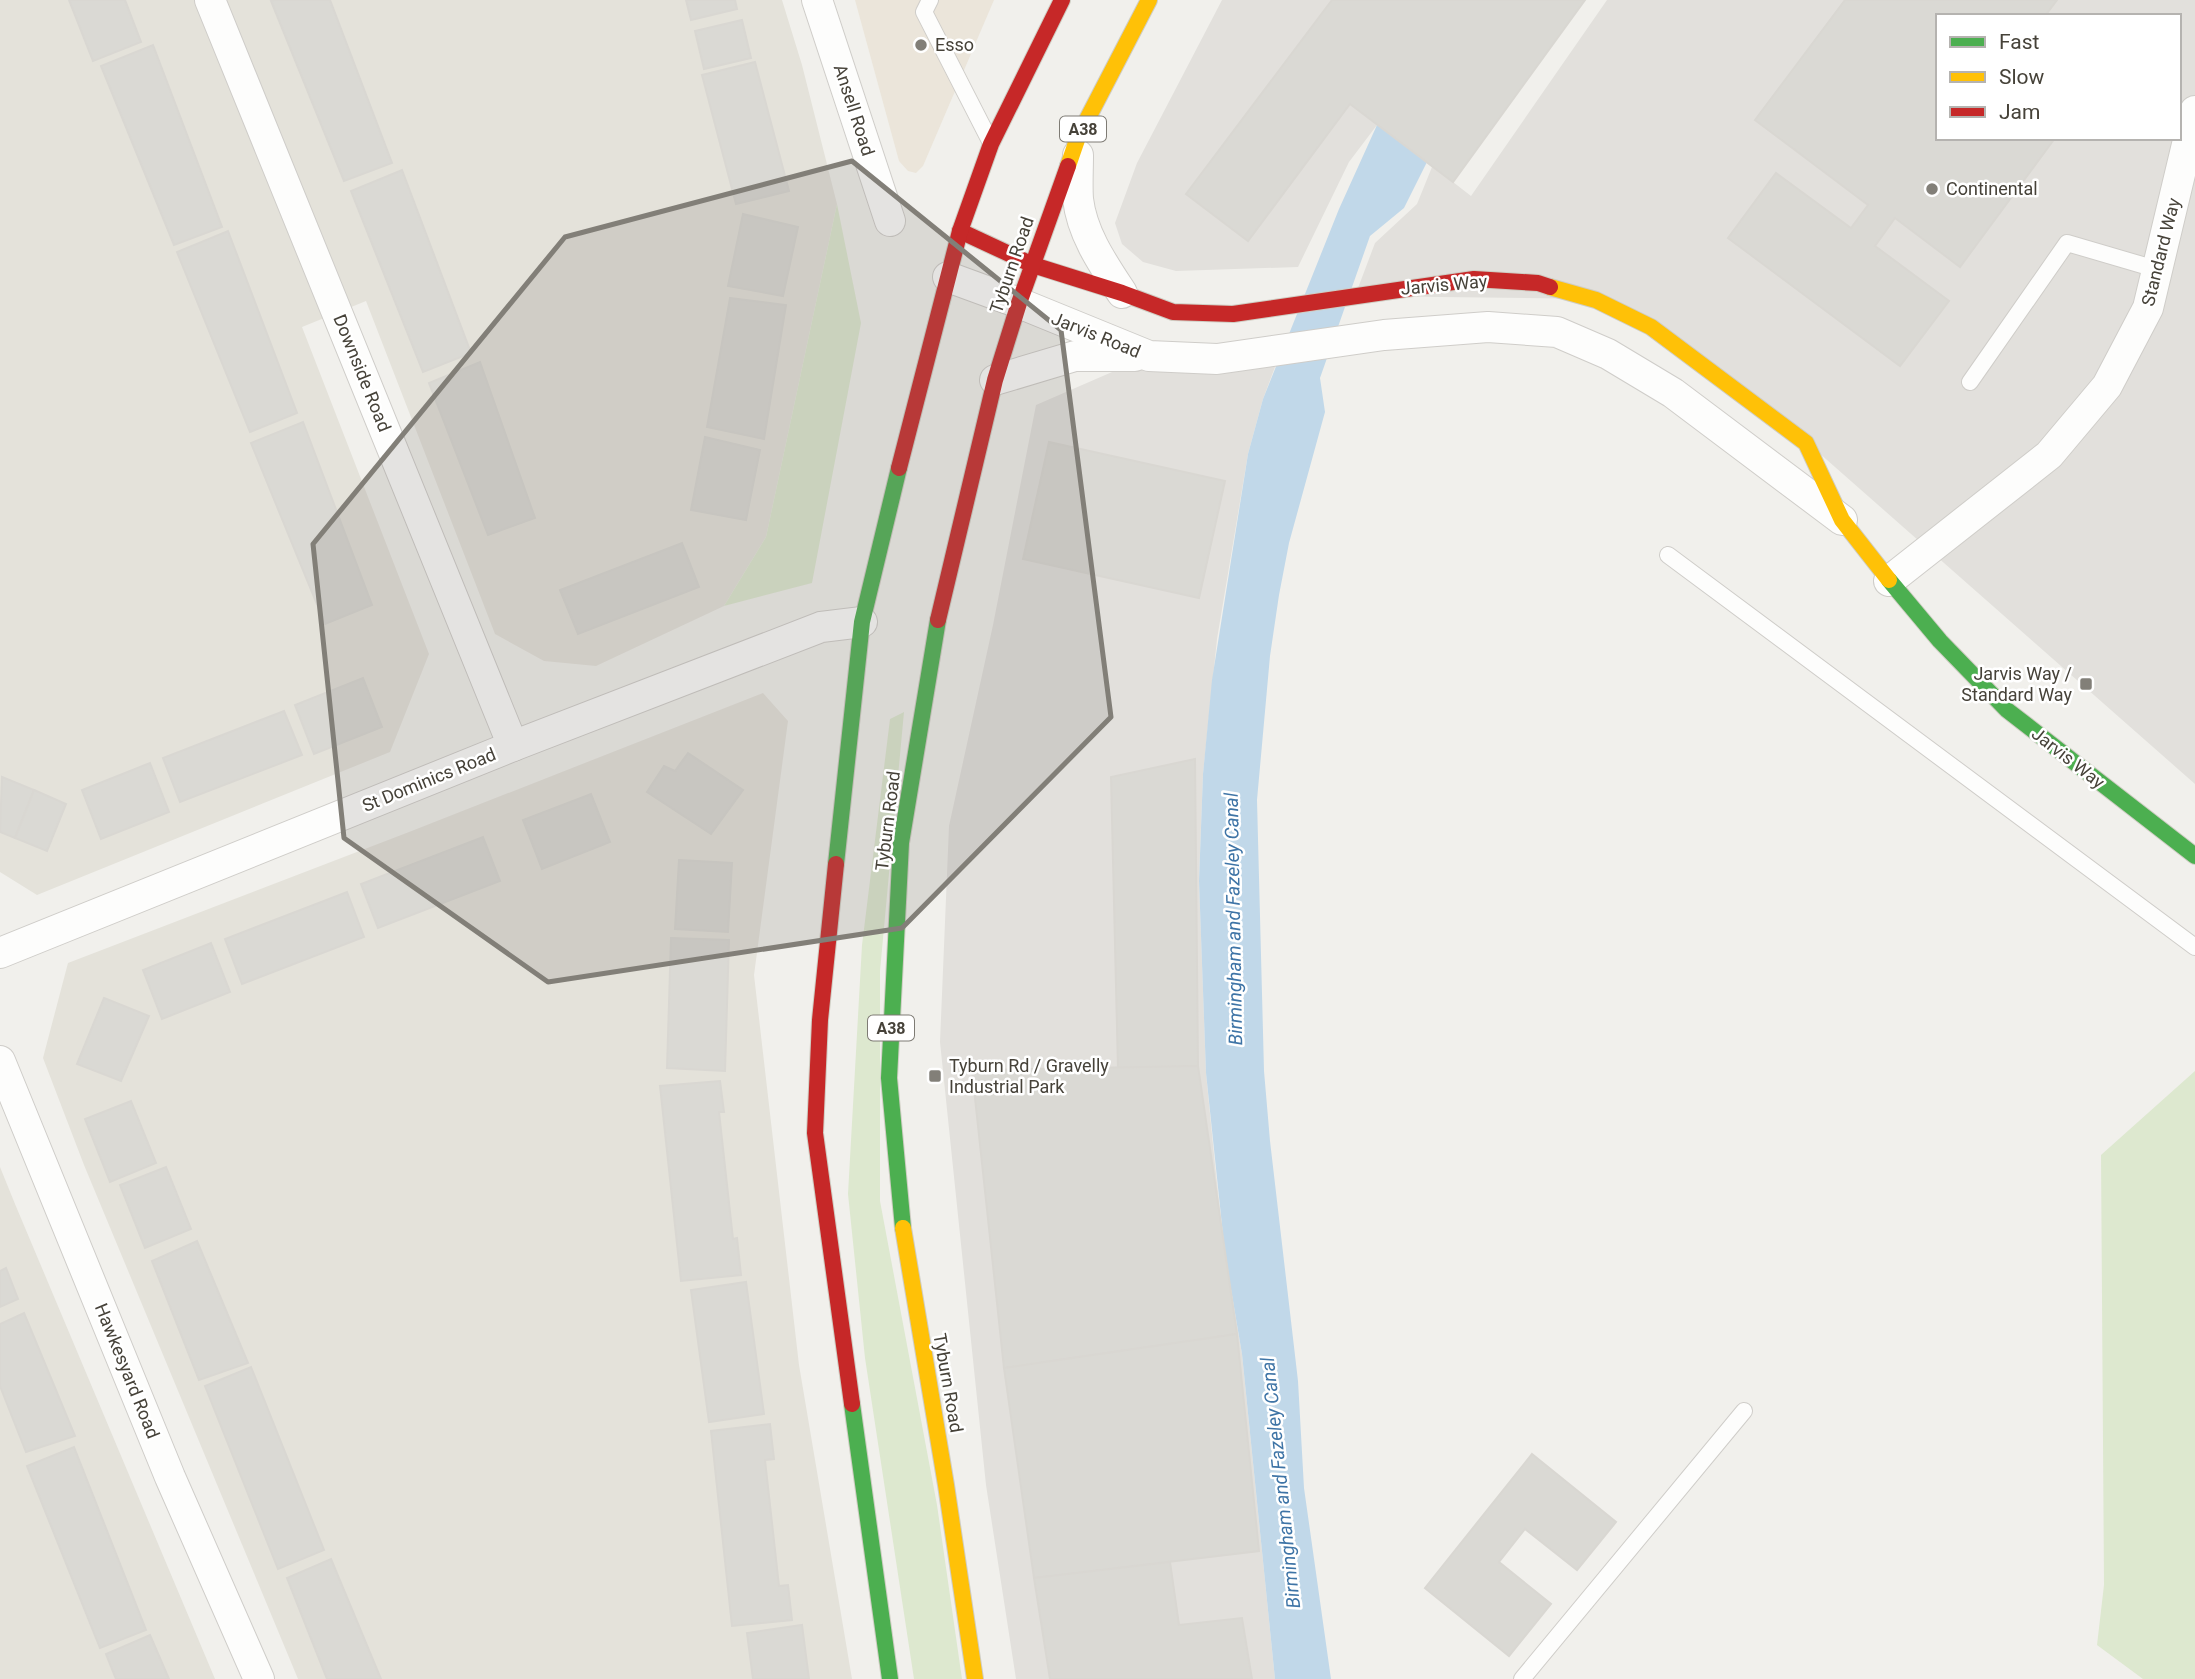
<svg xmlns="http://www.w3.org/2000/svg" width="2195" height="1679" viewBox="0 0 2195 1679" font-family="Roboto,sans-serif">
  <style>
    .residential { fill: #e4e2da }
    .commercial { fill: #ebe5da }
    .industrial { fill: #e2e0dc; fill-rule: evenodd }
    .green { fill: #dde8cf }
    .water { fill: #c1d8e9 }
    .building { fill: #dad9d4; stroke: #d9d7d2; stroke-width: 2 }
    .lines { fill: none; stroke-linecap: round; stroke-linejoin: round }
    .lane-casing { stroke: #cfcdc9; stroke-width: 18 }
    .street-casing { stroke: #cfcdc9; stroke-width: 32 }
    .fast-casing { stroke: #cfcdc3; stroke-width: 18 }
    .slow-casing { stroke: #cfcdc3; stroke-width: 18 }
    .jam-casing { stroke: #cfcdc3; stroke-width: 18 }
    .lane { stroke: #fdfdfc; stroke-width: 16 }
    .street { stroke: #fdfdfc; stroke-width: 30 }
    .fast { stroke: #4caf50; stroke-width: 16 }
    .slow { stroke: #ffc107; stroke-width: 16 }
    .jam { stroke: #c62828; stroke-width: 16 }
    .marked { fill: #827f78; fill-opacity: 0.2; stroke: #827f78; stroke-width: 5; stroke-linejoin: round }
    .poi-dot { fill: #827f78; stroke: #fff; stroke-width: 2.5 }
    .labels { text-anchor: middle; stroke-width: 5; stroke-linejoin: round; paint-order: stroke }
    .shield { fill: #fff; stroke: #7e7b74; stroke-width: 2 }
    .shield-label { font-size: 16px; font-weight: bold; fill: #464239 }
    .poi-label { font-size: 18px; fill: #464239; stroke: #fff; text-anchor: start }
    .street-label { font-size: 18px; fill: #464239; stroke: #fff }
    .water-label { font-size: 19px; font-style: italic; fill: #3e74a6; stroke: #fff }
  </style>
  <rect width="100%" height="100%" fill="#f1f0ec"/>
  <g class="residential">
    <polygon points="0,0 782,0 802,65 837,204 766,537 724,606 596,666 544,661 495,634 366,301 302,327 429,654 390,752 37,895 0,872"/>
    <polygon points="763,693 788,721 754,975 799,1365 852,1679 298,1679 84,1165 43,1058 68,963 409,832"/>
    <polygon points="0,1167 15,1204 215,1679 0,1679"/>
  </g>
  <polygon class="commercial" points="855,0 994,0 923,166 916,173 908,171 899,161"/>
  <g class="industrial">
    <path d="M1222,0H1585L1453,182L1471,196L1607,0H2195V784L1810,445L1600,299L1355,296L1375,243L1417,204L1432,167L1377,125L1349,162L1298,267L1176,271L1143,262L1122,244L1115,223L1137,163ZM1938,16H2179V138H1938Z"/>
    <polygon points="1281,351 1263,399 1248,454 1217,639 1203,774 1199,880 1206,1073 1215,1165 1225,1254 1242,1354 1275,1679 1016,1679 986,1485 940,1042 949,826 993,625 1036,405 1149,356"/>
  </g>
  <g class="green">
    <polygon points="837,204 861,323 812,583 724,606 766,537"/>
    <polygon points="904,712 880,971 880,1201 937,1505 962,1679 914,1679 865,1358 848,1194 862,945 890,719"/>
    <polygon points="2195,1071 2195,1679 2143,1679 2097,1645 2104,1585 2101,1155"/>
  </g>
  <polygon class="water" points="1465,0 1427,162 1404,208 1370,236 1320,378 1325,412 1289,543 1279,595 1270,656 1257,800 1264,1071 1270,1141 1298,1381 1304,1488 1331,1679 1275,1679 1242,1354 1225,1254 1206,1073 1199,881 1203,774 1212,680 1248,454 1263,399 1339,209 1377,125"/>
  <g class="building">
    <polygon points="69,0 125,0 141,42 93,61"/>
    <polygon points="275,0 330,0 392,163 344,181 271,1"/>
    <polygon points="686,0 735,0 737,9 691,20"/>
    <polygon points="1332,0 1585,0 1453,182 1350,104 1248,241 1186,194"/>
    <polygon points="1845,0 2057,0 2045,16 1938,16 1938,138 2055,138 1960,267 1895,218 1875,246 1949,301 1900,366 1728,238 1776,173 1851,228 1868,205 1755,120"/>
    <polygon points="742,20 751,58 704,69 695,31"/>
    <polygon points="153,45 222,227 174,245 101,66"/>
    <polygon points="755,62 789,191 736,204 702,75"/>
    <polygon points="402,170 471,353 423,372 351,191"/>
    <polygon points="743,214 798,227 783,296 728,286"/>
    <polygon points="228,231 297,413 250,432 177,252"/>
    <polygon points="730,298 786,305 764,439 707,427"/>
    <polygon points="480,362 535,518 488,535 429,383"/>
    <polygon points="303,422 372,605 325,624 251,443"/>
    <polygon points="705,437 760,450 746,520 691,510"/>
    <polygon points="1049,442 1225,481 1199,598 1023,559"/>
    <polygon points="682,543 699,587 578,634 560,590"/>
    <polygon points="363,678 382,727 314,754 295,705"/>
    <polygon points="284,711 302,755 180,802 163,758"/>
    <polygon points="688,753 743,790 711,834 647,792 664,766 675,771"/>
    <polygon points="1195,759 1198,1066 1118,1069 1111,777"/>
    <polygon points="150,763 169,812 101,839 82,790"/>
    <polygon points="2,777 34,790 15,838 0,832"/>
    <polygon points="34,790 66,804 47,851 15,838"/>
    <polygon points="591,794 610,842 542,869 523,820"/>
    <polygon points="483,837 500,881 378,928 361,884"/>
    <polygon points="679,860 732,863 728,932 675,929"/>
    <polygon points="347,892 364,937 242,984 225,939"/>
    <polygon points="671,938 729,940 725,1071 667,1068"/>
    <polygon points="211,943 230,992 162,1019 143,970"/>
    <polygon points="104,998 149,1016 121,1081 77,1064"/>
    <polygon points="1198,1066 1237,1334 1004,1368 972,1070"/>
    <polygon points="720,1081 724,1112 719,1112 733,1239 737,1238 741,1275 681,1281 660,1086"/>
    <polygon points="131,1101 156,1163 110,1182 85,1119"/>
    <polygon points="166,1167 191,1229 145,1248 120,1185"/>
    <polygon points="197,1241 248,1363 199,1380 152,1261"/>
    <polygon points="6,1268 18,1299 0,1307 0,1271"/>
    <polygon points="746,1282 764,1414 709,1422 691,1290"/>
    <polygon points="24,1313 75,1436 26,1452 0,1386 0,1324"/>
    <polygon points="1237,1334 1259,1551 1034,1578 1004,1368"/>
    <polygon points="251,1367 324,1550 278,1569 205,1386"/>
    <polygon points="770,1424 774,1459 765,1460 779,1586 788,1585 792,1620 732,1626 711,1431"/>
    <polygon points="74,1447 146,1630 100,1648 27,1466"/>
    <polygon points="1532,1454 1616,1522 1577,1570 1525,1529 1499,1562 1551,1604 1509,1656 1425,1588"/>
    <polygon points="331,1559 381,1679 327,1679 287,1578"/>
    <polygon points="1170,1562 1179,1625 1242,1618 1252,1679 1050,1679 1034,1578"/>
    <polygon points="802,1625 809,1679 753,1679 747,1633"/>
    <polygon points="150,1635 169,1679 116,1679 106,1654"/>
  </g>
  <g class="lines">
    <defs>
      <g id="lane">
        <polyline points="930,0 924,12 989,139"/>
        <polyline points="1970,382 2067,243 2156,269"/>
        <polyline points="1668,555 2195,947"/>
        <polyline points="1522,1679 1744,1411"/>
      </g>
      <g id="street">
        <polyline points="210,0 513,746"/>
        <polyline points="817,0 890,221"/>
        <path d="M1078,155C1078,170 1077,185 1078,199C1082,234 1103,264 1122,293"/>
        <polyline points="948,277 1019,303 1149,356 1217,359 1384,335 1488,327 1557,332 1608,354 1673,393 1842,520"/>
        <polyline points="995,380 1075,356 1135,356"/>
        <polyline points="1889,581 2049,455 2107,386 2148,308 2195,111"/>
        <polyline points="0,953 513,746 821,627 862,622"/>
        <polyline points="0,1061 170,1477 259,1679"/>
      </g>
      <g id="fast">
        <polyline points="1889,580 1940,641 2007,710 2195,856"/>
        <polyline points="836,864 862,622 899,468"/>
        <polyline points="903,1228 889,1078 901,843 938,620"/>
        <polyline points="852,1404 890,1679"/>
      </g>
      <g id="slow">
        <polyline points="1068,166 1078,137 1149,0"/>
        <polyline points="1550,287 1596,300 1651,327 1806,443 1842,520 1889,580"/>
        <polyline points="903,1228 946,1485 975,1679"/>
      </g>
      <g id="jam">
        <polyline points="960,231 1033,265 1122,293 1173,312 1233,314 1474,279 1538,283 1550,287"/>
        <polyline points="899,468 960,231 991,144 1062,0"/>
        <polyline points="938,620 995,380 1019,303 1068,166"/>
        <polyline points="836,864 820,1020 815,1133 852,1404"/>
      </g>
    </defs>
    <use href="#lane" class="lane-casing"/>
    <use href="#street" class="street-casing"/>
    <use href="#fast" class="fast-casing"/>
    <use href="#slow" class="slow-casing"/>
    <use href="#jam" class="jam-casing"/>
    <use href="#lane" class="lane"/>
    <use href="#street" class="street"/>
    <use href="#fast" class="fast"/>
    <use href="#slow" class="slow"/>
    <use href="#jam" class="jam"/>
  </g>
  <path class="marked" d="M852,161L1061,330L1111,717L902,928L548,982L344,838L313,544L565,237Z"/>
  <g class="poi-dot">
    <circle cx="921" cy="45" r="7"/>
    <circle cx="1932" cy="189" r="7"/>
    <rect x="2079" y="677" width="14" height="14" rx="3.5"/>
    <rect x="928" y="1069" width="14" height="14" rx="3.5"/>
  </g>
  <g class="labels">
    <g class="shield">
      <rect x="1060" y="116.5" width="46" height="25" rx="5"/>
      <rect x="868" y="1015.5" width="46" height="25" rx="5"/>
    </g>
    <g class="shield-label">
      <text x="1083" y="135">A38</text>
      <text x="891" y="1034">A38</text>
    </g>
    <g class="poi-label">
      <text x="935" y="51">Esso</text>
      <text x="1946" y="195">Continental</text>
      <text x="2072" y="680" text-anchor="end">Jarvis Way /<tspan x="2072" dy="21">Standard Way</tspan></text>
      <text x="949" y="1072">Tyburn Rd / Gravelly<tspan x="949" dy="21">Industrial Park</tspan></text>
    </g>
    <g class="street-label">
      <text transform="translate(854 110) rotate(72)" y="6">Ansell Road</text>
      <text transform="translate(2161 252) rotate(-76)" y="6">Standard Way</text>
      <text transform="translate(1012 265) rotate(-71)" y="6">Tyburn Road</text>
      <text transform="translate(1444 285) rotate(-5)" y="6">Jarvis Way</text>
      <text transform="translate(1096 335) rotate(22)" y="6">Jarvis Road</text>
      <text transform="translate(362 373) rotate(68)" y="6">Downside Road</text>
      <text transform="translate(2068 758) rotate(38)" y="6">Jarvis Way</text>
      <text transform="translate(429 780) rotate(-22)" y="6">St Dominics Road</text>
      <text transform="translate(888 821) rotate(-83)" y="6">Tyburn Road</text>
      <text transform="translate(127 1371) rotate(68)" y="6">Hawkesyard Road</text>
      <text transform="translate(948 1383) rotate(80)" y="6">Tyburn Road</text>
    </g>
    <g class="water-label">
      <text transform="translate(1233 919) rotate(-91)" y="7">Birmingham and Fazeley Canal</text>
      <text transform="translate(1280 1483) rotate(-96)" y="7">Birmingham and Fazeley Canal</text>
    </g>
  </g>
  <rect x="1936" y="14" width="245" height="126" fill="#ffffff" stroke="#b5b3b0" stroke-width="2"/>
  <rect x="1950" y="37" width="35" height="10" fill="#4caf50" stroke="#b5b3b0" stroke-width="2"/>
  <text x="1999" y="49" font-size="21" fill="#464239">Fast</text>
  <rect x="1950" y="72" width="35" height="10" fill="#ffc107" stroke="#b5b3b0" stroke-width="2"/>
  <text x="1999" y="84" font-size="21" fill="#464239">Slow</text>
  <rect x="1950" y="107" width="35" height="10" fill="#c62828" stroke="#b5b3b0" stroke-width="2"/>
  <text x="1999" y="119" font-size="21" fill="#464239">Jam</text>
</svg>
